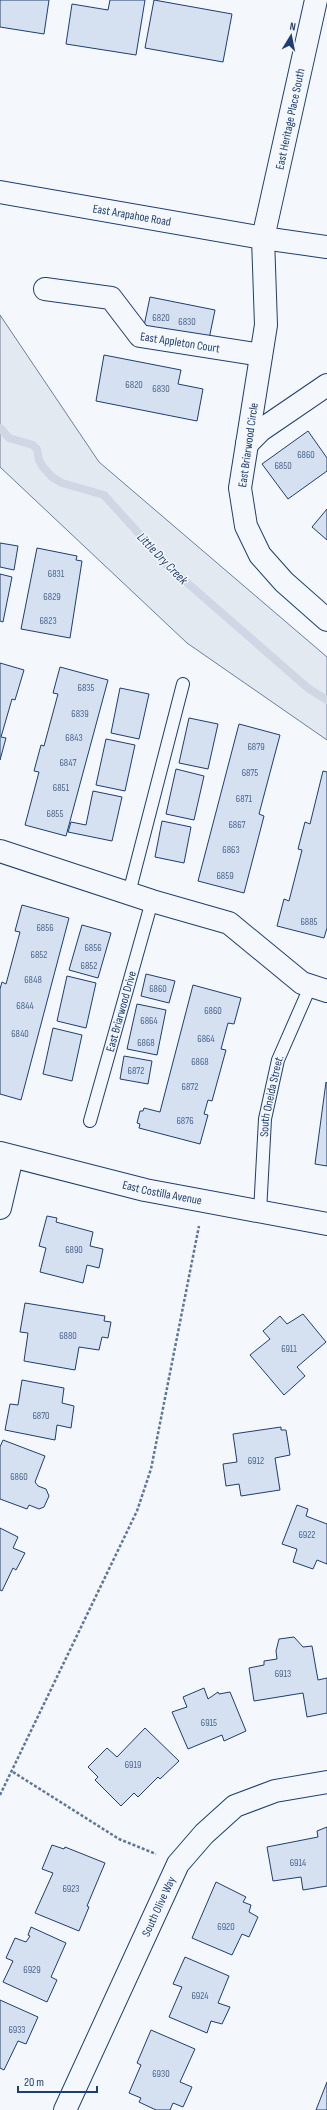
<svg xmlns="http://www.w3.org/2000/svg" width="327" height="2110" viewBox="0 0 327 2110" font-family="'Sofia Sans Condensed',sans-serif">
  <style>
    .green { fill: #e3e9f0; stroke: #687fa3 }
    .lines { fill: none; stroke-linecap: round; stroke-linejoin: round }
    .stream { stroke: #cfd7e4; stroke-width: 8 }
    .building { fill: #d5e0f0; stroke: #1d3f73 }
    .service-casing { stroke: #1d3f73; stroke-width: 14 }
    .minor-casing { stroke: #1d3f73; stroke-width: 24 }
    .primary-casing { stroke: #1d3f73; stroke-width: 24 }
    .path { stroke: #5e769c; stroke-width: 2.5; stroke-dasharray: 3 2; stroke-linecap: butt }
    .service { stroke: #f4f7fb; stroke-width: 12 }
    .minor { stroke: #f4f7fb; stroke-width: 22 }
    .primary { stroke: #f4f7fb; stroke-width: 22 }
    .labels { text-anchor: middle; stroke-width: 3; stroke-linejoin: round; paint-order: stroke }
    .number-label { font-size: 10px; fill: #4b6792 }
    .street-label { font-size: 12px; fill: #1d3f73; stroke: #f4f7fb }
    .water-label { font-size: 13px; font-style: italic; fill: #1d3f73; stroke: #f4f7fb }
  </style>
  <rect width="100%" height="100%" fill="#f4f7fb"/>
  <polygon class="green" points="0,315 99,462 327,657 327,740 187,643 0,467"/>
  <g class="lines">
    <polyline class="stream" points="0,428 9,438 33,445 37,449 39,460 43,467 52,477 62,483 104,495 169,567 309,689 327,700"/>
  </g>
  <g class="building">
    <polygon points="0,0 49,0 44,34 0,27"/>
    <polygon points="110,0 145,0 136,55 66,44 72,4 108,10"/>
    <polygon points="154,0 232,14 223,62 145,48"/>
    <polygon points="150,297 215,310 209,339 144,326"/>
    <polygon points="104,355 181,370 178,384 203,389 197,421 96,401"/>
    <polygon points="308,431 327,458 327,471 288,499 262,464"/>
    <polygon points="327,509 327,540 312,527"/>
    <polygon points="0,543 18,546 14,570 0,567"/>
    <polygon points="37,548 77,556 76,560 82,561 70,638 21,629"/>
    <polygon points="0,574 12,577 3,622 0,621"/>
    <polygon points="0,663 24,670 15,700 12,699 1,737 6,738 0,760"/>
    <polygon points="60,667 108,680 66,836 25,825 39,772 34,771 41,745 44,746 58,694 53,693"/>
    <polygon points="120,688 149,694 139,739 111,733"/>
    <polygon points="189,718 218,724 208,769 179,763"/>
    <polygon points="239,724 280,735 259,814 264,816 244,893 198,881"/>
    <polygon points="106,739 135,745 125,791 96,785"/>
    <polygon points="176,769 204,776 194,820 166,814"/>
    <polygon points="323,771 327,772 327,928 324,938 277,926 284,899 289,901 302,850 298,849 305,822 310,824"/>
    <polygon points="93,791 122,797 112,841 68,832 71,822 86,825"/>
    <polygon points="162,821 191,827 184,863 155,857"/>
    <polygon points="22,905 69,918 21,1100 0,1094 0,989 2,982 6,984 20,932 15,931"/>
    <polygon points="82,925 111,933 98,978 69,970"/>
    <polygon points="146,974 175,981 169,1003 141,996"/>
    <polygon points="67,976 96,983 86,1028 57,1021"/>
    <polygon points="193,985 241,998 234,1024 228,1023 221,1049 226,1050 212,1101 208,1100 204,1114 208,1115 200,1144 139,1128 140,1124 137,1123 140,1111 143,1111 144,1108 160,1112"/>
    <polygon points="137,1004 166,1010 157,1055 127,1049"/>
    <polygon points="53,1028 82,1035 72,1081 43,1074"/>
    <polygon points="124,1056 152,1061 148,1084 120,1079"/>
    <polygon points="326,1082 327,1083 327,1166 315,1164"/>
    <polygon points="47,1216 57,1218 56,1222 93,1232 90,1246 103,1249 99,1268 87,1265 83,1283 40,1272 46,1248 39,1246"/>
    <polygon points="25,1303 105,1316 104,1321 111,1322 108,1338 102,1337 99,1350 79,1347 75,1370 24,1361 28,1333 20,1332"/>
    <polygon points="303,1314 326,1342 297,1367 305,1376 284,1395 250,1355 270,1339 263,1331 280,1316 287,1324"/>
    <polygon points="22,1380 64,1388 62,1403 74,1406 71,1428 57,1425 55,1440 5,1430 10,1404 18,1405"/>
    <polygon points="281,1427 281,1430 286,1430 290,1455 275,1458 280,1490 241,1496 239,1484 226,1486 223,1464 237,1462 233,1434"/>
    <polygon points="3,1440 45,1456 35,1482 38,1486 46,1489 49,1496 44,1507 39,1509 29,1505 27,1509 0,1499 0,1447"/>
    <polygon points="297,1505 308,1509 306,1516 327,1524 327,1564 317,1560 313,1569 293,1562 297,1549 282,1544"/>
    <polygon points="0,1528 18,1537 13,1548 25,1553 16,1570 13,1568 2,1591 0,1590"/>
    <polygon points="294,1637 303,1647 312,1646 318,1680 327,1678 327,1713 307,1717 303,1693 254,1701 249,1668 264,1665 264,1661 277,1659 276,1651 279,1639"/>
    <polygon points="204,1688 208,1699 218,1692 219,1694 230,1692 246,1731 224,1741 222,1735 188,1749 172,1712 187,1707 183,1697"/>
    <polygon points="145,1728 179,1761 160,1779 158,1777 138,1797 134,1793 121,1806 95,1780 98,1777 88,1767 107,1748 117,1757"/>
    <polygon points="327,1827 327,1886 303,1890 301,1877 273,1881 267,1847 318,1837 317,1831"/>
    <polygon points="52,1845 64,1849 65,1847 105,1863 87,1906 89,1907 79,1931 35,1913 53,1873 42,1869"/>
    <polygon points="216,1882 246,1897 243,1902 251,1905 249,1912 258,1917 249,1937 242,1934 232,1955 192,1938"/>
    <polygon points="31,1927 66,1943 51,1977 57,1980 47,2002 3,1982 13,1961 6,1958 15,1938 26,1942 30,1936 28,1935"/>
    <polygon points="185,1957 229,1976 218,2003 230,2007 222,2024 211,2021 207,2033 169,2017 182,1987 173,1984"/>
    <polygon points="0,2000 38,2017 26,2044 18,2041 4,2070 0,2068"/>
    <polygon points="151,2030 195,2049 180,2082 192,2087 183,2107 173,2103 170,2110 156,2110 139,2102 141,2098 129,2093 141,2065 137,2063"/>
    <polygon points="327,2082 327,2110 316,2110"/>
  </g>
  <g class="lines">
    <defs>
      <g id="service">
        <polyline points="129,893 183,684"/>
        <path id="s1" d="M90,1121L152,901"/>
        <path id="s2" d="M260,1212L265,1119L278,1060L310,987"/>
      </g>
      <g id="minor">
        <polyline points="316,0 263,238 266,325 240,488 246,526 260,555 284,582 327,620"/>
        <path id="s3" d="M45,289L111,298L140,336L261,355"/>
        <polyline points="247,444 261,430 327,385"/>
        <polyline points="0,851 152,901 229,923 302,983 327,991"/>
        <path id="s4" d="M0,1153L145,1190L327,1224"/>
        <polyline points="0,1208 12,1157"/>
        <path id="s5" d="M65,2110L178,1864L204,1834L235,1806L275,1791L327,1782"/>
      </g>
      <g id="primary">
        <path id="s6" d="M0,192L263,238L327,247"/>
      </g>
    </defs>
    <use href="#service" class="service-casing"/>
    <use href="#minor" class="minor-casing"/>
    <use href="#primary" class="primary-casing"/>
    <g class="path">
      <polyline points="13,1772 119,1839 156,1854"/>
      <polyline points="0,1795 137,1511 151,1469 199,1226"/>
    </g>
    <use href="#service" class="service"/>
    <use href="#minor" class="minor"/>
    <use href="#primary" class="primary"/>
  </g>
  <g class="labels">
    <g class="number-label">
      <text x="161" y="321">6820</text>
      <text x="187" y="325">6830</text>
      <text x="134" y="388">6820</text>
      <text x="161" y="392">6830</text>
      <text x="306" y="458">6860</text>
      <text x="283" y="469">6850</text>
      <text x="56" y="577">6831</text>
      <text x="52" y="600">6829</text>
      <text x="48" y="624">6823</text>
      <text x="86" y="691">6835</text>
      <text x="80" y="717">6839</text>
      <text x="74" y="741">6843</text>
      <text x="256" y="750">6879</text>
      <text x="68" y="766">6847</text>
      <text x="250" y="776">6875</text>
      <text x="61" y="791">6851</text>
      <text x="244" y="802">6871</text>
      <text x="55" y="817">6855</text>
      <text x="237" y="828">6867</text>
      <text x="231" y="853">6863</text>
      <text x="225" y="879">6859</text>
      <text x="309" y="925">6885</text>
      <text x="45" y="931">6856</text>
      <text x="93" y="951">6856</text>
      <text x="39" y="958">6852</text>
      <text x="89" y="969">6852</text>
      <text x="33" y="983">6848</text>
      <text x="158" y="992">6860</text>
      <text x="25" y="1009">6844</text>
      <text x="213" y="1014">6860</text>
      <text x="149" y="1024">6864</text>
      <text x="20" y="1037">6840</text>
      <text x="206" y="1042">6864</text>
      <text x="146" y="1046">6868</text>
      <text x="200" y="1065">6868</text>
      <text x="136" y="1074">6872</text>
      <text x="190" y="1090">6872</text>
      <text x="185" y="1124">6876</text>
      <text x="74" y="1253">6890</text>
      <text x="68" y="1339">6880</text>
      <text x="289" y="1352">6911</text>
      <text x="41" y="1419">6870</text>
      <text x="256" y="1464">6912</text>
      <text x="19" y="1480">6860</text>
      <text x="307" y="1538">6922</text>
      <text x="283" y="1677">6913</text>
      <text x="209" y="1726">6915</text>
      <text x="133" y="1768">6919</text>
      <text x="298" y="1866">6914</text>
      <text x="71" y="1892">6923</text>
      <text x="226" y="1930">6920</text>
      <text x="32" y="1973">6929</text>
      <text x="200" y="1999">6924</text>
      <text x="17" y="2033">6933</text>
      <text x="161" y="2077">6930</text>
    </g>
    <g class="street-label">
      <text transform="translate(290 119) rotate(-78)" y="4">East Heritage Place South</text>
      <text dy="4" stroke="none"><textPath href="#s6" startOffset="134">East Arapahoe Road</textPath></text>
      <text dy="4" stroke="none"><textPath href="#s3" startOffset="155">East Appleton Court</textPath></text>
      <text transform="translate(248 445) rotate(-82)" y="4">East Briarwood Circle</text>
      <text dy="4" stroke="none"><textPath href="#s1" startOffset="114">East Briarwood Drive</textPath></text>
      <text dy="4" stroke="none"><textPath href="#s2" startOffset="117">South Oneida Street.</textPath></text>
      <text dy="4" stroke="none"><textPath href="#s4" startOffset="167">East Costilla Avenue</textPath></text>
      <text dy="4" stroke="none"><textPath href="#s5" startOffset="224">South Olive Way</textPath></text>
    </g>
    <g class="water-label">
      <text transform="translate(163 558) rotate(46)" y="5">Little Dry Creek</text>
    </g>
  </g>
  <g transform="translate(291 36) rotate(10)" stroke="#f4f7fb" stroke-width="3" paint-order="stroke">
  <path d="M0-3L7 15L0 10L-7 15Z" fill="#1d3f73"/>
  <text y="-6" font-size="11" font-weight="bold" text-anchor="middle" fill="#1d3f73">N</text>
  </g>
  <path d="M18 2086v6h79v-6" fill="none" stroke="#1d3f73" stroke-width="2"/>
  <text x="24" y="2086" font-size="12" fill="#1d3f73" stroke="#f4f7fb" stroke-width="3" paint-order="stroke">20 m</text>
</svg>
